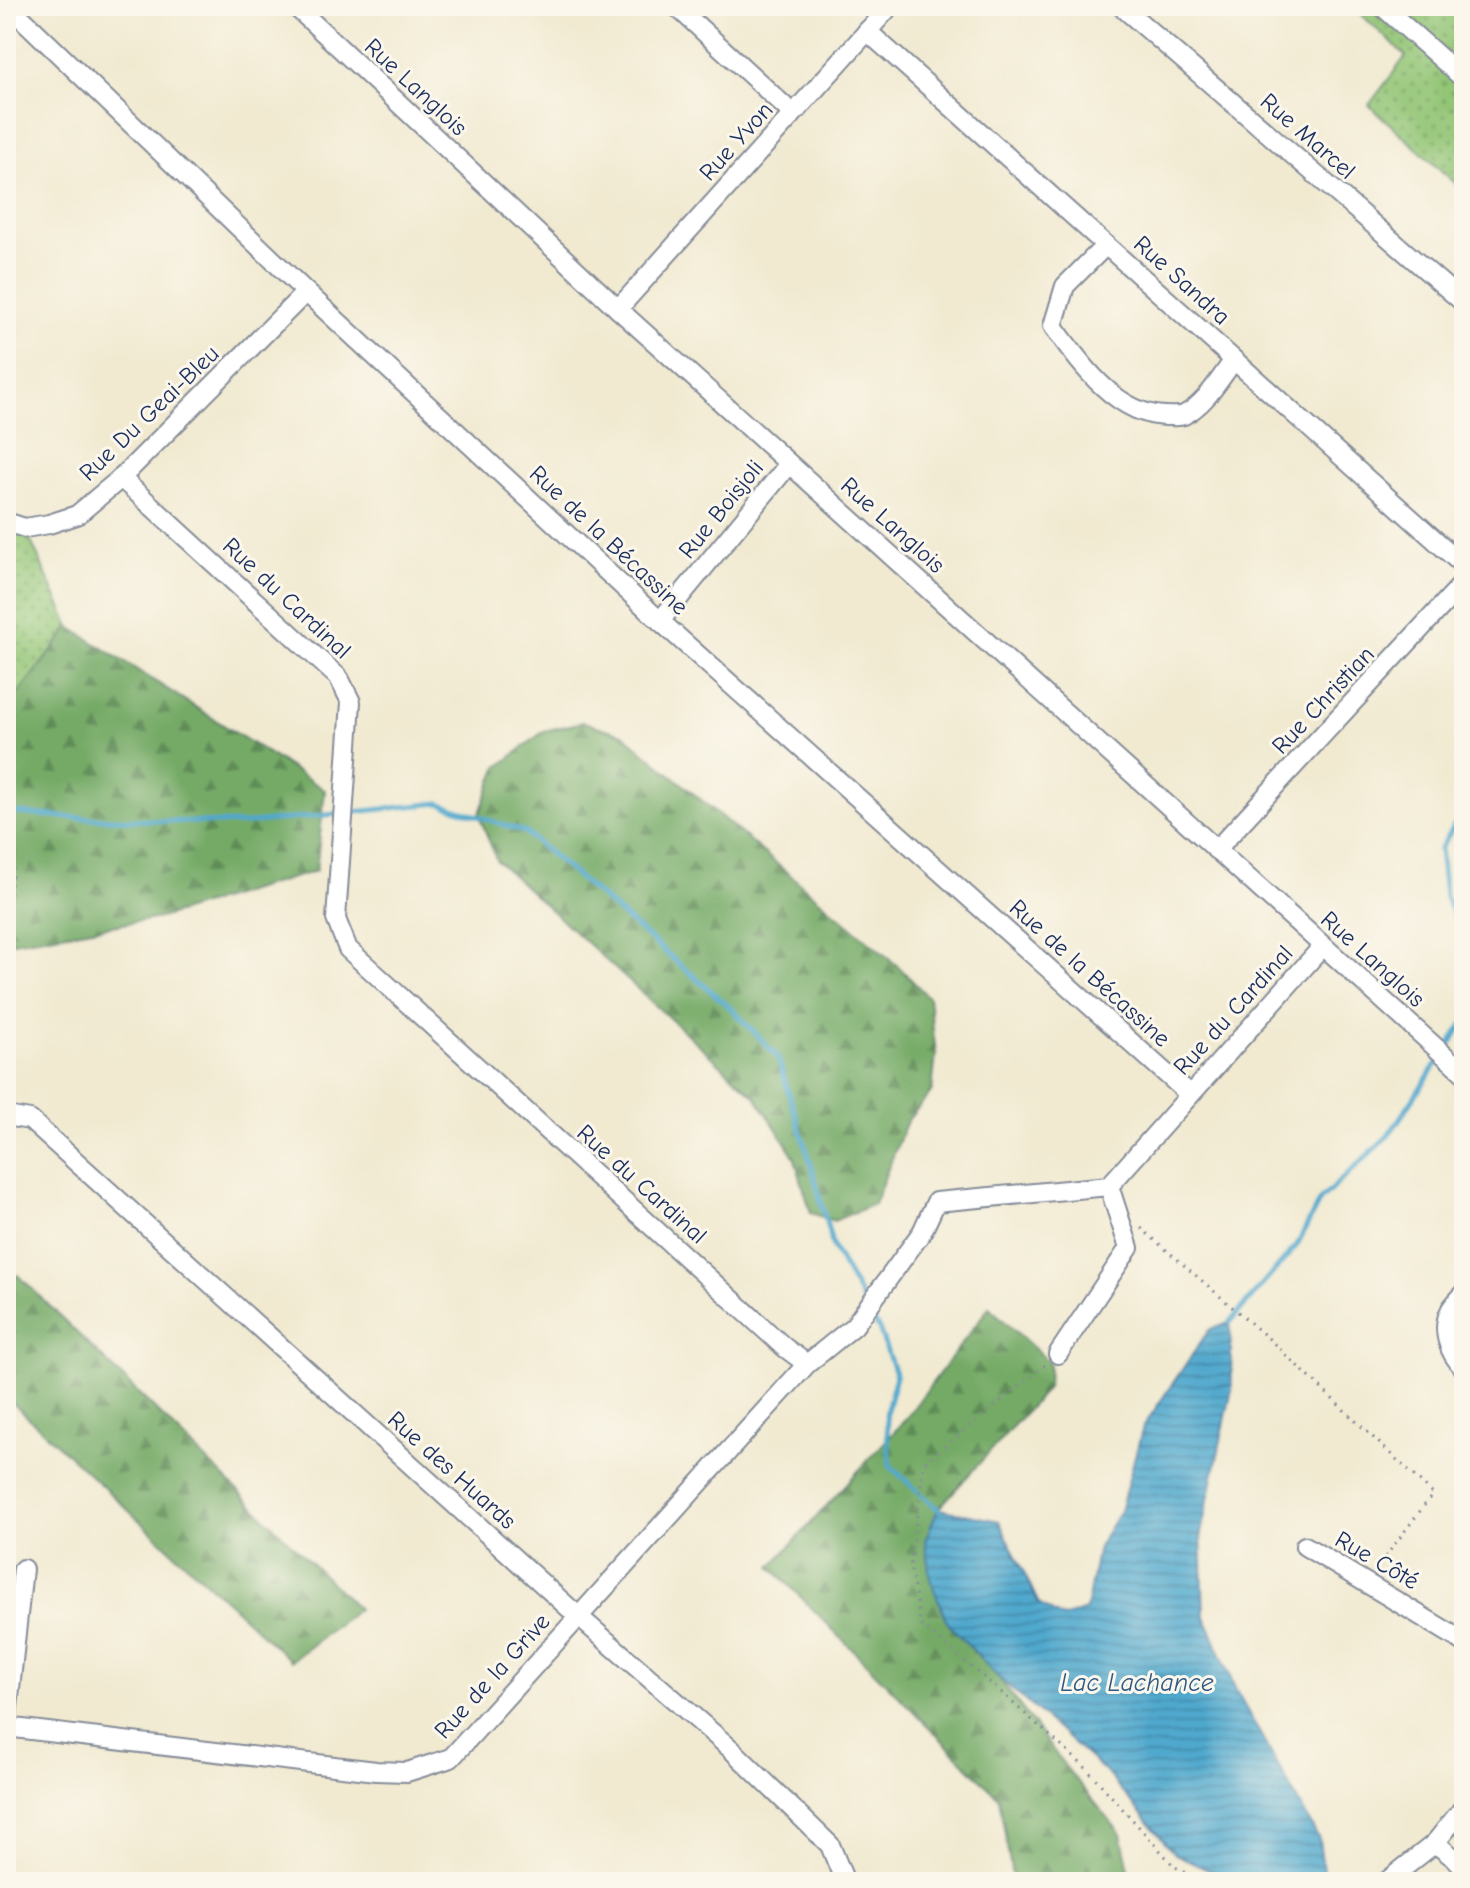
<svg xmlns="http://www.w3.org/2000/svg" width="1470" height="1888" viewBox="0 0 1470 1888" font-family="'Comic Neue',sans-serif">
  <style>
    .grass { fill: url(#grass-dots); stroke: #567a6a; stroke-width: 2 }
    .forest { fill: url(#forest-firs); stroke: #486c62; stroke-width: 2 }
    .water { fill: url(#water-rules); stroke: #366c96; stroke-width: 2 }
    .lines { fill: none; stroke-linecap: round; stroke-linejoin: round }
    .stream { stroke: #50a8cd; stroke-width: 5 }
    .minor-casing { stroke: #868c98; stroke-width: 22 }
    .path { stroke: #868c98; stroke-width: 3; stroke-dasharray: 2 6; stroke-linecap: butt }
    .minor { stroke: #fff; stroke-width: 18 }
    .labels { text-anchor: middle; stroke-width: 6; stroke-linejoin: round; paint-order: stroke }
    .street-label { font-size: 24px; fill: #1b2f5e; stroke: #fbf7ec }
    .water-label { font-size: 26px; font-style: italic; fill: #2e5985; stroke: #fbf7ec }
  </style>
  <defs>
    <pattern id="grass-dots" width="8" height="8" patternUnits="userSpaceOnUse" patternTransform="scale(2)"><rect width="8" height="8" fill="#92c575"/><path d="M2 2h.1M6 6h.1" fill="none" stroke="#76a063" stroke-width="1.8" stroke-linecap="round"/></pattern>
    <pattern id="forest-firs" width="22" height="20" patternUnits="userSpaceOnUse" patternTransform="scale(2)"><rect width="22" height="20" fill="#75aa66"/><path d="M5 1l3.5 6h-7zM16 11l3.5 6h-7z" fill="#5f8b57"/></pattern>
    <pattern id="water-rules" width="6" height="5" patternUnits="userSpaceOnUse" patternTransform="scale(2)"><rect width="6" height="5" fill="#50a8cd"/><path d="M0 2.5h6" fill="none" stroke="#4289aa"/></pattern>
  </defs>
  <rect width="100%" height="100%" fill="#fbf7ec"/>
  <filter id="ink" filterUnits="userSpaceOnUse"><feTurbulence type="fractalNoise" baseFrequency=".0125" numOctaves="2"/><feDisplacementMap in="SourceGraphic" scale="16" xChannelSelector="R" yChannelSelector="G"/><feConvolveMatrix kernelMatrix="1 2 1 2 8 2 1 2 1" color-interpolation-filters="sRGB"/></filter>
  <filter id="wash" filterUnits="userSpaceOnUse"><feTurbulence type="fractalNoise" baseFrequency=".006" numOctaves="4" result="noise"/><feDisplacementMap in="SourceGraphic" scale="32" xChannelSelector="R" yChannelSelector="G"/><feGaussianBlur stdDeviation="1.8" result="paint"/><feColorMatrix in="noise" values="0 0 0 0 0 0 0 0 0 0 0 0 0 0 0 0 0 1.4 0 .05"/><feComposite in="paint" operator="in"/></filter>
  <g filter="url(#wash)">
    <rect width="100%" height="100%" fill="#f1ead1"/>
    <g class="grass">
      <polygon points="1352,6 1464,6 1464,191 1369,105 1406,56"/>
      <polygon points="6,522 25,528 70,627 6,709"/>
    </g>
    <g class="forest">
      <polygon points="70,627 325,790 316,871 160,918 6,943 6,709"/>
      <polygon points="583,722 623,734 899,967 929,998 936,1054 932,1091 907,1121 874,1204 834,1221 811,1213 794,1156 756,1097 497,861 479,815 497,768 544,731"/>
      <polygon points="6,1273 19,1276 358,1609 291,1661 6,1397"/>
      <polygon points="989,1307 1049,1362 1048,1387 938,1509 947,1622 998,1677 1068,1770 1121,1834 1132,1882 1013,1882 999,1798 771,1567 903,1422"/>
    </g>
    <polygon class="water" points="1230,1322 1232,1389 1201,1533 1204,1614 1236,1691 1319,1839 1324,1878 1321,1882 1236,1882 1175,1854 1105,1771 998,1677 947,1622 930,1579 925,1540 938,1509 999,1521 1039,1604 1063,1618 1086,1610 1098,1547 1120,1511 1143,1427 1209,1330"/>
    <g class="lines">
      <g class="stream">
        <polyline points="1464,810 1440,849 1445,896 1464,939"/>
        <polyline points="6,812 63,817 242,824 439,803 525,832 733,1010 777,1056 811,1164 833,1248 865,1304"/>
        <polyline points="869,1313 879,1329 896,1376 886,1413 890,1466 938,1509"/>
        <polyline points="1230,1322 1297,1245 1320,1200 1388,1136 1464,1023"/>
      </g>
    </g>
  </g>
  <g filter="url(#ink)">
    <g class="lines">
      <defs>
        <g id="minor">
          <polyline points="9,6 306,292 660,621 1190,1095"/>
          <polyline points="295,6 618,309 1464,1073"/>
          <polyline points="676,6 793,114"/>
          <polyline points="1121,6 1464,303"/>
          <polyline points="1382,6 1464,79"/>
          <polyline points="867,31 1464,566"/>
          <path d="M1106,245L1065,286L1053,326C1080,363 1116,415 1166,416C1172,416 1179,417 1184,415C1206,404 1220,378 1234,360"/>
          <polyline points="618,309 890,6"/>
          <polyline points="121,478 339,678 351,702 336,919 348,949 784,1347 807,1364 854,1326 922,1232 936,1202 1109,1186 1323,946"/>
          <polyline points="6,522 25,528 49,524 77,515 121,478 306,292"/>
          <polyline points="660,621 789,464"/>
          <polyline points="1216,850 1464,582"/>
          <polyline points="6,1116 30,1120 579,1617 731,1749 830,1845 845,1882"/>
          <path d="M1464,1294C1460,1298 1454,1304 1451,1309C1440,1329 1449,1354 1464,1368"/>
          <polyline points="1058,1354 1129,1248 1109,1186"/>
          <polyline points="1305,1546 1464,1642"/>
          <polyline points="6,1725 23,1569"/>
          <polyline points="6,1727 376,1771 407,1772 451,1758 807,1364"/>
          <polyline points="1435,1843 1464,1866"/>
          <polyline points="1386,1882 1435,1843 1464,1807"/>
        </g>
      </defs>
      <use href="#minor" class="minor-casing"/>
      <g class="path">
        <polyline points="6,788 14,860 6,926"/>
        <polyline points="1141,1228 1268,1338 1433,1494 1376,1569"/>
        <polyline points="1045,1365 924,1463 910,1566 921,1625 993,1685 1086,1768 1174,1866 1200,1882"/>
      </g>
      <use href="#minor" class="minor"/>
    </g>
  </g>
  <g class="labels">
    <g class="street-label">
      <text transform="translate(416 87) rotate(43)" y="8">Rue Langlois</text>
      <text transform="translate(1308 136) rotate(41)" y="8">Rue Marcel</text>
      <text transform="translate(736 141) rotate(-48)" y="8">Rue Yvon</text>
      <text transform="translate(1182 280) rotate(42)" y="8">Rue Sandra</text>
      <text transform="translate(149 413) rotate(-44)" y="8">Rue Du Geai-Bleu</text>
      <text transform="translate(721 509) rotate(-51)" y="8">Rue Boisjoli</text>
      <text transform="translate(893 525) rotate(42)" y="8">Rue Langlois</text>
      <text transform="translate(609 540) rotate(43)" y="8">Rue de la Bécassine</text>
      <text transform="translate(287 598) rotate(43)" y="8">Rue du Cardinal</text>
      <text transform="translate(1323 700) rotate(-47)" y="8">Rue Christian</text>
      <text transform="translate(1373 959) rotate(42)" y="8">Rue Langlois</text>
      <text transform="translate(1090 973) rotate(42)" y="8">Rue de la Bécassine</text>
      <text transform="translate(1233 1010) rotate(-48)" y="8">Rue du Cardinal</text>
      <text transform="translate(642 1184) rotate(42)" y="8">Rue du Cardinal</text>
      <text transform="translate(452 1470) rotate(42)" y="8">Rue des Huards</text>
      <text transform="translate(1377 1560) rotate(30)" y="8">Rue Côté</text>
      <text transform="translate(492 1676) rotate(-48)" y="8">Rue de la Grive</text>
    </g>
    <g class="water-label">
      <text x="1137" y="1691">Lac Lachance</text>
    </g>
  </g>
  <rect width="1470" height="1888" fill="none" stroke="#fbf7ec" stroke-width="32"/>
</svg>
